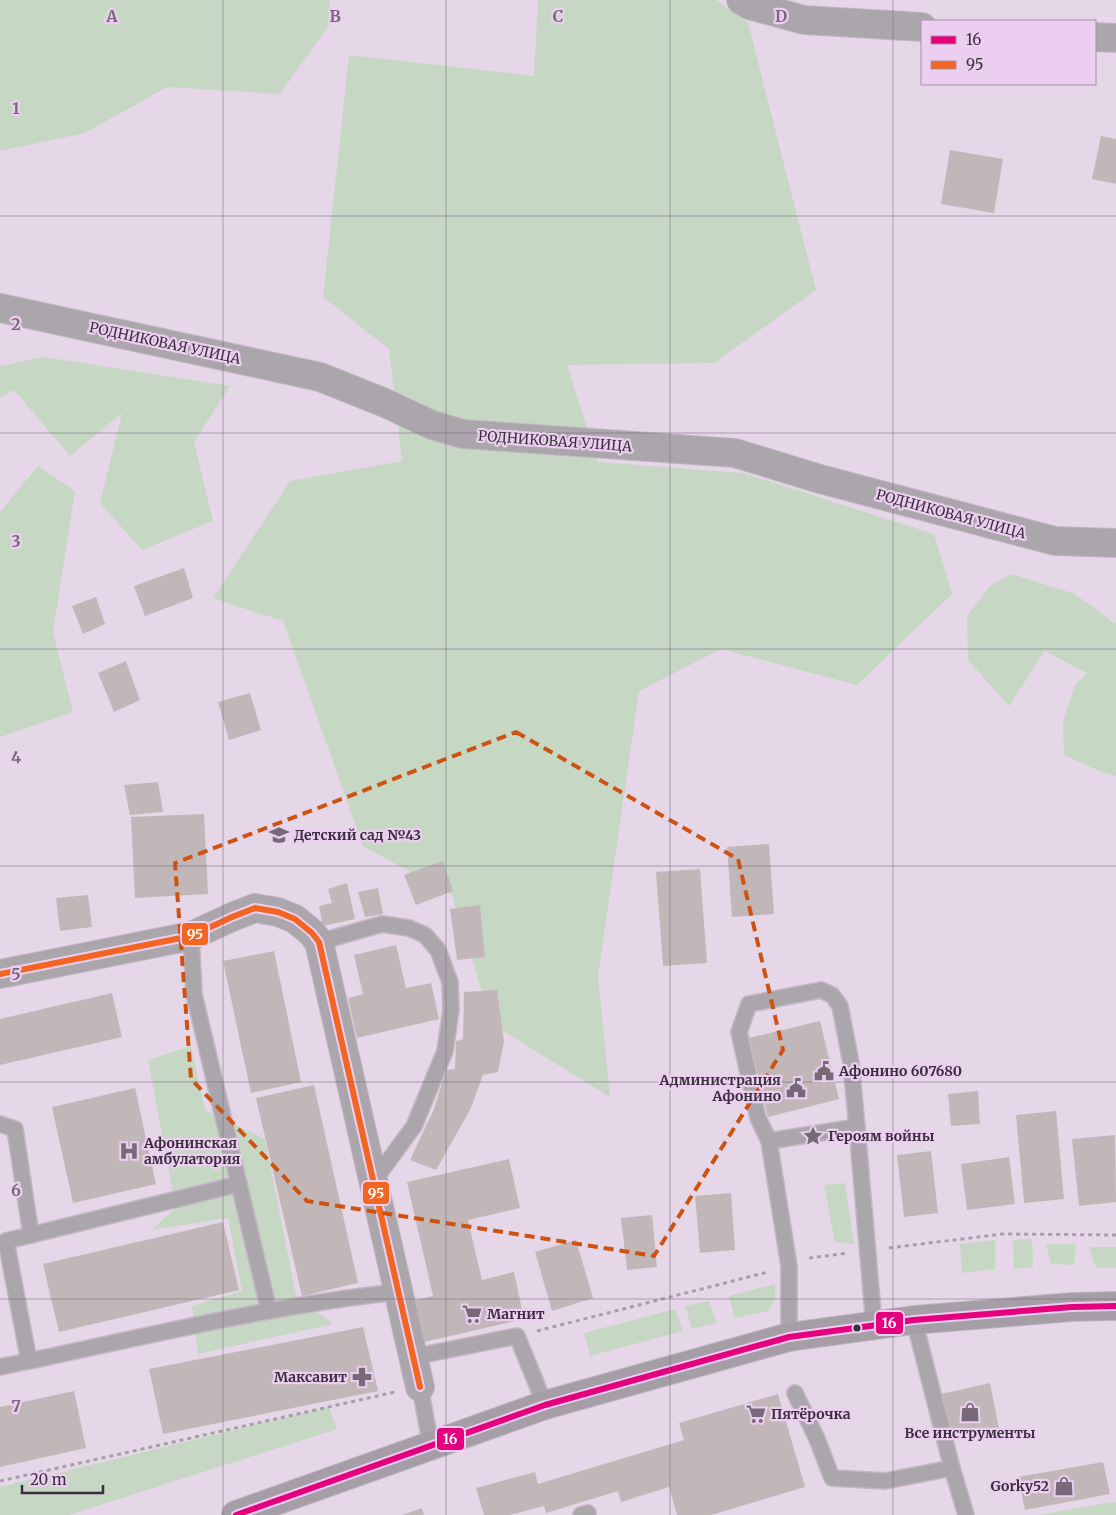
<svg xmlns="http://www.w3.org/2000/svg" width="1116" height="1515" viewBox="0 0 1116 1515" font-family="Merriweather,serif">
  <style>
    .green { fill: #c6d7c4 }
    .building { fill: #c2b7b8 }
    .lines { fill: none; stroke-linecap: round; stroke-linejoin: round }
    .service-casing { stroke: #c3b7c4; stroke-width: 18 }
    .minor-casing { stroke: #c3b7c4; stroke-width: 30 }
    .primary-casing { stroke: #c3b7c4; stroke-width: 30 }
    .path { stroke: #a59fa7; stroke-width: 3; stroke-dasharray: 4 4; stroke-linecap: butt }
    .service { stroke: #aba6ac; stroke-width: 15 }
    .minor { stroke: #aba6ac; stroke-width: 28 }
    .primary { stroke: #a69ea7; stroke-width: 28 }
    .bus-1-casing { stroke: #eccff0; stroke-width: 10 }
    .bus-2-casing { stroke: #eccff0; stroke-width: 10 }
    .bus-1 { stroke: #e5007d; stroke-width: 6 }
    .bus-2 { stroke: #f26522; stroke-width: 6 }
    .marked { fill: none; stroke: #ce5313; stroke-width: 4; stroke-dasharray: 10 6; stroke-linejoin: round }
    .grid { fill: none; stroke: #766a78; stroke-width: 1; stroke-opacity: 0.55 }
    .bus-dot { fill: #3a2f3c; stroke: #eccff0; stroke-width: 2 }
    .labels { text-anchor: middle; stroke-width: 4.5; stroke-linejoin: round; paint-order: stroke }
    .street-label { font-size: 14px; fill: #3a2f3c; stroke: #eccff0 }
    .poi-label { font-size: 14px; font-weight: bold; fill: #3a2f3c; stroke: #eccff0; text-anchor: start }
    .grid-label { font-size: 16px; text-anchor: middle; font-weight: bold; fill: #766a78; stroke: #eccff0; stroke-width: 4.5; stroke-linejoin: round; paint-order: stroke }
    .line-badge { stroke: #eccff0; stroke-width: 2 }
    .badge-label { font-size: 14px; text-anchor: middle; font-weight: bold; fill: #fff }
  </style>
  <rect width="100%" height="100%" fill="#e6d7e8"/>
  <g class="green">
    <polygon points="0,0 329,0 333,20 280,94 167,87 85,133 0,151"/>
    <polygon points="538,0 716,0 748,23 816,290 714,363 567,365 598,462 743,473 934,534 952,594 857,685 721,649 639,691 598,976 610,1097 492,1024 452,895 363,846 283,621 213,598 290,481 402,461 389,349 323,297 349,55 534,76"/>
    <polygon points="44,357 230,386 194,442 213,521 142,550 100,503 122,413 70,456 14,390 0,398 0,366"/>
    <polygon points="38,466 75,491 53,632 73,712 0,737 0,512"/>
    <polygon points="1011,574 1075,594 1114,623 1116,623 1116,776 1097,770 1064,755 1063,722 1075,685 1087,673 1045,651 1009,706 968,660 967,616 990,586"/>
    <polygon points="191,1046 205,1110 265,1139 296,1295 333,1324 198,1354 192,1306 242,1291 228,1218 151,1230 176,1208 148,1060"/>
    <polygon points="845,1183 854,1244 835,1242 824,1185"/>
    <polygon points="1032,1238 1033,1267 1014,1269 1013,1240"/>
    <polygon points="995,1240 995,1269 962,1273 960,1244"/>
    <polygon points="1046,1244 1076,1244 1074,1265 1051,1264"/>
    <polygon points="1089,1247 1116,1247 1116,1268 1096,1268"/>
    <polygon points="775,1284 775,1300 768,1311 735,1318 729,1296"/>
    <polygon points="709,1301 717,1323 692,1329 685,1306"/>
    <polygon points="675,1309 683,1331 590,1356 584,1333"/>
    <polygon points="329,1407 337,1429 69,1515 0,1515 0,1487"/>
    <polygon points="1113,1502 1116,1503 1116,1515 1039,1515"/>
  </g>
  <g class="building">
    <polygon points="1101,136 1116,139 1116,184 1092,179"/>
    <polygon points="950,150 1003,159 994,213 941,204"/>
    <polygon points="184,568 193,598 145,616 134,586"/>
    <polygon points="96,597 105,624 83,634 72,606"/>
    <polygon points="126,661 140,700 114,712 98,673"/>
    <polygon points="250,693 261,730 229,740 218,702"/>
    <polygon points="158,782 163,812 130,815 124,785"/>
    <polygon points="204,814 208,894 135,898 131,817"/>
    <polygon points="769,844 774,914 732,917 727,847"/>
    <polygon points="443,861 453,891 416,905 404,875"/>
    <polygon points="700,869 707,963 663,966 656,872"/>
    <polygon points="347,883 355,919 323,926 319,906 332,903 328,889"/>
    <polygon points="378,888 383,914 365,917 358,892"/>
    <polygon points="88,895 92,927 60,931 56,898"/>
    <polygon points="480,905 485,957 457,960 450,909"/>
    <polygon points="396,945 406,988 431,983 439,1019 357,1038 348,998 363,994 354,955"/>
    <polygon points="274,951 301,1082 251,1093 223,961"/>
    <polygon points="497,990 504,1041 498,1072 483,1075 470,1110 436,1170 410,1160 434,1109 446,1070 455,1069 456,1041 463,1039 464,992"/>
    <polygon points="112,993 122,1037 0,1065 0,1019"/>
    <polygon points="820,1021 839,1099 768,1117 749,1038"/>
    <polygon points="314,1085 358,1283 302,1296 256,1098"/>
    <polygon points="135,1088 156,1184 73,1203 52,1107"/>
    <polygon points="978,1091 980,1124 951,1126 948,1094"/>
    <polygon points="1056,1111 1064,1199 1024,1203 1016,1115"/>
    <polygon points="1115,1135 1116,1202 1079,1206 1072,1139"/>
    <polygon points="931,1151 938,1213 904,1217 897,1155"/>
    <polygon points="1009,1157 1015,1204 967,1210 961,1164"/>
    <polygon points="509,1159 520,1208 468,1220 482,1280 514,1272 524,1319 420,1343 411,1301 433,1296 407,1182"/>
    <polygon points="731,1193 735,1250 700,1253 695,1196"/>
    <polygon points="652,1215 657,1267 627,1270 621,1218"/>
    <polygon points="223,1222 239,1290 59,1332 43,1264"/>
    <polygon points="576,1240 593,1298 552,1311 535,1252"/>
    <polygon points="363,1327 378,1391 163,1434 149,1369"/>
    <polygon points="990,1383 999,1429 951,1440 941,1394"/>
    <polygon points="74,1391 86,1448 0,1467 0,1407"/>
    <polygon points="778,1394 805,1487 711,1515 677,1515 669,1487 621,1502 618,1491 546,1513 544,1506 510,1515 484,1515 476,1488 535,1472 538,1484 684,1440 679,1423"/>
    <polygon points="1103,1462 1110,1494 1025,1510 1018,1477"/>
    <polygon points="422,1508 424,1515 402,1515"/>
  </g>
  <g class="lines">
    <defs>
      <g id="service">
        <polyline points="191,936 194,994 269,1311"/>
        <polyline points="319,942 382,924 409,928 425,935 438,950 450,982 451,1010 445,1051 414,1126 373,1182"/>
        <polyline points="0,1124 15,1129 31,1235"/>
        <polyline points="769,1141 758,1118 739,1032 749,1004 821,990 832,995 840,1006 851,1063 857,1127"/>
        <polyline points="914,1320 952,1468"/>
        <polyline points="789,1337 789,1266 769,1141 857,1127 874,1325"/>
        <polyline points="413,1357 517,1336 545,1405"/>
        <path d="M29,1361C152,1335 274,1305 398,1292"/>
        <polyline points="0,1367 29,1361 6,1241 239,1184"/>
        <polyline points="420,1387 431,1446"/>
        <polyline points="795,1393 817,1439 832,1478 885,1481 952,1468 966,1515"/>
        <polyline points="581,1515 588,1513"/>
      </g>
      <g id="minor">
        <polyline points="741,0 749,5 804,20 922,27"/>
        <polyline points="1095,37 1116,38"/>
        <polyline points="0,308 320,377 385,403 432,425 463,434 735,453 820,479 1055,541 1116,543"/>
        <polyline points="0,974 191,936 232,917 255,908 278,912 295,919 312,933 319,942 420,1387"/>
      </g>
      <polyline id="primary" points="236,1515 545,1405 789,1337 914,1320 1072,1307 1116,1306"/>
    </defs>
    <use href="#service" class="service-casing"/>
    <use href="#minor" class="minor-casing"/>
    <use href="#primary" class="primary-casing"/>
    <g class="path">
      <polyline points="889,1248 1002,1234 1116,1235"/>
      <polyline points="809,1258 848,1253"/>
      <polyline points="537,1331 768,1272"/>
      <polyline points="0,1481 395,1392"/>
    </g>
    <use href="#service" class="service"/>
    <use href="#minor" class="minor"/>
    <use href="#primary" class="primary"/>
    <defs>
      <polyline id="bus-1" points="236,1515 545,1405 789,1337 914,1320 1072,1307 1116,1306"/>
      <polyline id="bus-2" points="0,974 191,936 232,917 255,908 278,912 295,919 312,933 319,942 420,1387"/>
    </defs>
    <use href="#bus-1" class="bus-1-casing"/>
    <use href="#bus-2" class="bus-2-casing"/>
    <use href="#bus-1" class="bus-1"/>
    <use href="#bus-2" class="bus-2"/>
  </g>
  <path class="marked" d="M516,732L738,859L783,1050L654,1256L307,1201L191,1079L175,863Z"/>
  <path class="grid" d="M223,0V1515M446,0V1515M670,0V1515M893,0V1515M0,216H1116M0,433H1116M0,649H1116M0,866H1116M0,1082H1116M0,1299H1116"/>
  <defs>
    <symbol id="school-bare" viewBox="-9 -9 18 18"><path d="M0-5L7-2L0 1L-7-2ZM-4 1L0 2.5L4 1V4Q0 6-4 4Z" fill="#766a78" stroke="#eccff0" stroke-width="2.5" paint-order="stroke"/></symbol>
    <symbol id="civic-bare" viewBox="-9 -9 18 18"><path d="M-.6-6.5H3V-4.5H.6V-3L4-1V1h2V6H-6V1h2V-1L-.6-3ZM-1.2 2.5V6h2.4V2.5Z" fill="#766a78" stroke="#eccff0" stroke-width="2.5" paint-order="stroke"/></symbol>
    <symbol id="sight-bare" viewBox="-9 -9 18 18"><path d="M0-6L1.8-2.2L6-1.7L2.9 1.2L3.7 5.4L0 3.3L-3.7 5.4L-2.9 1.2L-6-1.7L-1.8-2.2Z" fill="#766a78" stroke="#eccff0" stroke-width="2.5" paint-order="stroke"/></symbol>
    <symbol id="hospital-bare" viewBox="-9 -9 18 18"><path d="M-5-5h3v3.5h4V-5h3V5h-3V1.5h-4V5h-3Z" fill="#766a78" stroke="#eccff0" stroke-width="2.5" paint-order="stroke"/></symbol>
    <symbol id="supermarket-bare" viewBox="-9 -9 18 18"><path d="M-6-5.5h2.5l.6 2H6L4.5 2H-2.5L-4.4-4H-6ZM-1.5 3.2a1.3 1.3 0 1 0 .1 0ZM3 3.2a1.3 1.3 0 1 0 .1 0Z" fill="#766a78" stroke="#eccff0" stroke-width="2.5" paint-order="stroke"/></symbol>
    <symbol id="pharmacy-bare" viewBox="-9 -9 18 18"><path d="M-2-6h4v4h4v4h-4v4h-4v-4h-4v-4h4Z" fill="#766a78" stroke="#eccff0" stroke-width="2.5" paint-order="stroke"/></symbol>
    <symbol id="shop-bare" viewBox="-9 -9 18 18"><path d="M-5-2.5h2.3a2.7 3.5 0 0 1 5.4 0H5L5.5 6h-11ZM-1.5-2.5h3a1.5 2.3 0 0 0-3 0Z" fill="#766a78" stroke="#eccff0" stroke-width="2.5" paint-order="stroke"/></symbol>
  </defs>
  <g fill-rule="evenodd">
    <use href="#school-bare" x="265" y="821" width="28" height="28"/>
    <use href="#civic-bare" x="810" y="1057" width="28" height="28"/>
    <use href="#civic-bare" x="782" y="1074" width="28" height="28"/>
    <use href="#sight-bare" x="799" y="1122" width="28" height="28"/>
    <use href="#hospital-bare" x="115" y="1137" width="28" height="28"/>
    <use href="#supermarket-bare" x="458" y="1300" width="28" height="28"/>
    <use href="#pharmacy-bare" x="348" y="1363" width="28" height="28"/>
    <use href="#shop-bare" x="956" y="1398" width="28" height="28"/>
    <use href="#supermarket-bare" x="742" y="1400" width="28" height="28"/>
    <use href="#shop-bare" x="1050" y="1472" width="28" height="28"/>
  </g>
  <circle class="bus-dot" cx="857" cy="1328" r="4.5"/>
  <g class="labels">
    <g class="street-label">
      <text transform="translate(165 343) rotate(12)" y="5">РОДНИКОВАЯ УЛИЦА</text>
      <text transform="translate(555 441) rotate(4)" y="5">РОДНИКОВАЯ УЛИЦА</text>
      <text transform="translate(951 514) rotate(15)" y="5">РОДНИКОВАЯ УЛИЦА</text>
    </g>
    <g class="poi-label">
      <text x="294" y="840">Детский сад №43</text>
      <text x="839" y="1076">Афонино 607680</text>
      <text x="781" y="1085" text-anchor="end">Администрация<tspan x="781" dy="16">Афонино</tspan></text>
      <text x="828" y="1141">Героям войны</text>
      <text x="144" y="1148">Афонинская<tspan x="144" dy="16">амбулатория</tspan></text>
      <text x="487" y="1319">Магнит</text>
      <text x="347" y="1382" text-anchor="end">Максавит</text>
      <text x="771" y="1419">Пятёрочка</text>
      <text x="970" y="1438" text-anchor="middle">Все инструменты</text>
      <text x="1049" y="1491" text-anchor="end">Gorky52</text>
    </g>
  </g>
  <g class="grid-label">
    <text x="112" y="22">A</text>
    <text x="335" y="22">B</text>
    <text x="558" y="22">C</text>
    <text x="781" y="22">D</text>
    <text x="16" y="114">1</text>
    <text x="16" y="330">2</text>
    <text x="16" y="547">3</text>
    <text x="16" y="763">4</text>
    <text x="16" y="980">5</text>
    <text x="16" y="1196">6</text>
    <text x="16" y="1412">7</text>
  </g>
  <g class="line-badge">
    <rect x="181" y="922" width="28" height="24" rx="5" fill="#f26522"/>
    <rect x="362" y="1181" width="28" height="24" rx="5" fill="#f26522"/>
    <rect x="875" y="1311" width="29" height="24" rx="5" fill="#e5007d"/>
    <rect x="436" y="1427" width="29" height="24" rx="5" fill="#e5007d"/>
  </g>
  <g class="badge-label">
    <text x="195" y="939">95</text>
    <text x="376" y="1198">95</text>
    <text x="889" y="1328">16</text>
    <text x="450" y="1444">16</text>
  </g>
  <rect x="921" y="20" width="175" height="65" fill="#eccff0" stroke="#a58fa8"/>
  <rect x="931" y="36" width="25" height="8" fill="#e5007d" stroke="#a58fa8"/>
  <text x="966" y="45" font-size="15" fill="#3a2f3c">16</text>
  <rect x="931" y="61" width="25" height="8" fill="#f26522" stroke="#a58fa8"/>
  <text x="966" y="70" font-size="15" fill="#3a2f3c">95</text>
  <path d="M22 1485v8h81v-8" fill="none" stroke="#3a2f3c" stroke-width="2.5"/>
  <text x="30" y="1485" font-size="15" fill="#3a2f3c" stroke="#eccff0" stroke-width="4" paint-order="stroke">20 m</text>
</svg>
